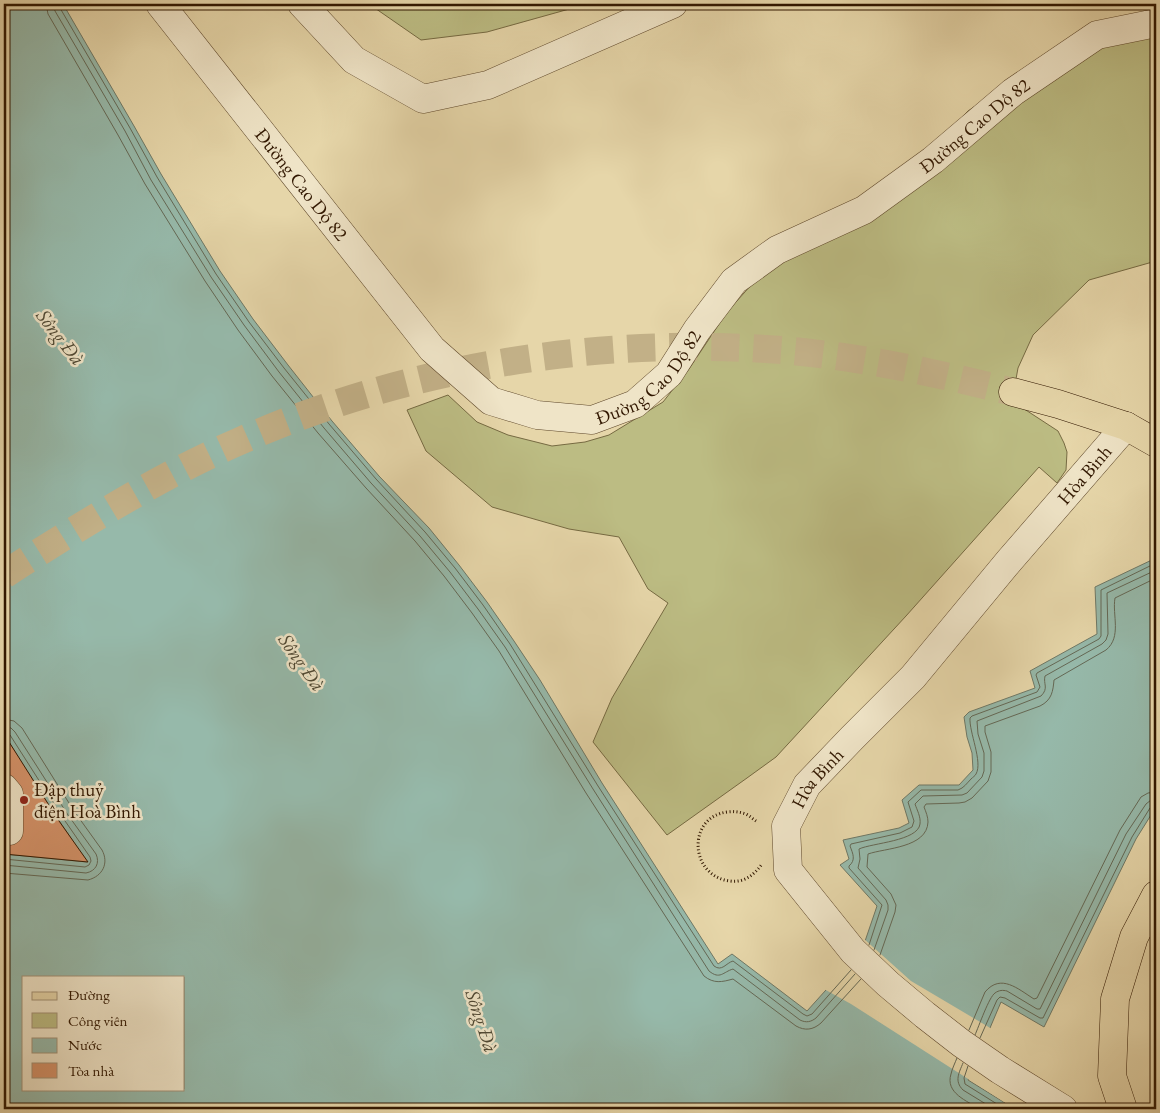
<svg xmlns="http://www.w3.org/2000/svg" width="1160" height="1113" viewBox="0 0 1160 1113" font-family="'EB Garamond',serif">
  <style>
    .green { fill: #bcbc83; stroke: #766a42 }
    .water { fill: #96b9aa; stroke: #6e7866; fill-rule: evenodd }
    .pier { fill: #e6d6a9 }
    .lines { fill: none; stroke-linecap: round; stroke-linejoin: round }
    .shore { stroke: #646855; stroke-width: 1 }
    .building { fill: #d6936a; stroke: #311700 }
    .major-tunnel { stroke: #c2b087; stroke-width: 28; stroke-dasharray: 28 14; stroke-linecap: butt }
    .minor-casing { stroke: #5e472a; stroke-width: 29 }
    .major-casing { stroke: #311700; stroke-width: 29 }
    .path { stroke: #311700; stroke-width: 3; stroke-dasharray: 1 2.5; stroke-linecap: butt }
    .minor { stroke: #efe4c7; stroke-width: 28 }
    .major { stroke: #e6d6a9; stroke-width: 28 }
    .poi-dot { fill: #8f2418; stroke: #efe4c7; stroke-width: 2 }
    .labels { text-anchor: middle; stroke-width: 5; stroke-linejoin: round; paint-order: stroke }
    .street-label { font-size: 19px; fill: #311700; stroke: #efe4c7 }
    .poi-label { font-size: 19px; fill: #311700; stroke: #efe4c7; text-anchor: start }
    .water-label { font-size: 20px; font-style: italic; fill: #4f4833; stroke: #efe4c7 }
  </style>
  <rect width="100%" height="100%" fill="#e6d6a9"/>
  <filter id="stains"><feTurbulence type="fractalNoise" baseFrequency=".004" numOctaves="4"/><feColorMatrix values="0 0 0 0 .2 0 0 0 0 .09 0 0 0 0 .02 0 0 0 .5 -.17"/></filter>
  <radialGradient id="worn" r=".72"><stop offset=".6" stop-color="#630" stop-opacity="0"/><stop offset="1" stop-color="#630" stop-opacity=".3"/></radialGradient>
  <g class="green">
    <polygon points="369,4 582,4 580,6 487,32 421,40"/>
    <polygon points="1156,34 1156,261 1089,280 1033,335 1018,368 1012,401 1058,431 1064,443 1067,452 1066,470 1057,483 1039,467 906,616 776,757 747,778 667,835 593,742 612,698 668,603 648,589 619,537 569,529 492,507 426,451 407,410 448,395 477,422 508,435 552,446 585,442 609,435 663,402 689,369 727,312 753,283 917,162 968,111 1013,80 1121,40"/>
  </g>
  <path class="water" d="M4,4H63L134,126L161,174L220,271L253,319L288,365L332,421L379,476L429,528L459,565L487,602L514,641L540,680L602,783L718,964L732,954L807,1011L862,950L877,906L840,865L849,859L843,840L899,828L909,823L902,800L919,785H959L973,770L972,753L967,737L964,717L969,712L1035,688L1030,671L1097,634L1095,587L1156,558V807L1136,839L1044,1027L1001,1002L968,1080L1015,1109H4V922L6,916L4,854L87,862L31,779L4,734ZM24,977H184V1089H24Z"/>
  <polygon class="pier" points="863,938 911,981 992,1029 971,1079 1016,1107 1017,1109 1015,1109 851,1004 824,989 859,949"/>
  <g class="lines">
    <g class="shore">
      <path d="M46,4L48,14L118,135L145,184L205,281L238,330L272,376L318,433L366,488L415,541L444,576L472,613L499,651L586,793L704,976C714,984 722,982 733,979L796,1026C805,1031 813,1030 821,1023L861,979"/>
      <path d="M53,4L55,11L125,131L151,180L211,277L244,325L279,372L324,428L371,483L420,536L450,572L478,609L505,647L593,789L709,971C720,980 723,972 733,969L800,1020C806,1023 811,1022 816,1018L855,974"/>
      <path d="M59,4L60,8L130,128L157,177L216,274L249,322L284,368L329,424L376,479L425,532L455,568L483,605L510,644L598,786L714,966C722,972 726,963 733,961L803,1014L807,1016L812,1014L851,970"/>
      <path d="M4,719L14,721L22,728L74,811L102,850C109,863 103,876 88,880L4,873"/>
      <path d="M4,726L11,728L15,732L68,815L96,854C100,863 96,871 86,873L4,865"/>
      <polyline points="4,733 7,733 10,735 63,818 90,857 91,861 89,865 85,867 4,859"/>
      <path d="M869,945L882,905L849,868V866C856,860 853,854 850,846L851,844L900,833L912,827L914,821L908,802L921,790H958C964,788 967,783 971,779C973,777 975,776 976,774C983,762 969,732 970,718L972,716L1037,692L1040,687L1036,675L1037,673L1099,639L1101,636V590L1156,563"/>
      <path d="M874,950L888,910V905L886,900L858,868L860,859L859,849C872,843 918,841 920,824C921,817 917,810 915,804L923,796L962,795L967,793L982,777L984,771V753L978,734L977,721L1041,696C1049,688 1043,684 1045,676L1102,644L1106,640L1108,634L1107,593L1156,570"/>
      <path d="M880,955L895,912L896,905L891,894L867,867L868,854C885,848 927,848 928,822C928,817 926,812 924,807L926,804L959,803L965,802L972,798L988,781L991,772V752L985,732V726L1040,706C1052,700 1053,691 1054,680L1106,650C1122,637 1112,615 1115,598L1156,578"/>
      <path d="M969,1030L985,992C1001,973 1018,989 1034,999L1037,998L1120,830L1141,797L1148,793L1156,792"/>
      <path d="M975,1035C979,1026 989,997 995,993C999,990 1003,990 1007,991L1037,1009H1040L1126,834L1146,804L1151,800L1156,799"/>
      <polyline points="980,1038 997,1000 1000,997 1005,998 1040,1018 1043,1018 1132,837 1150,808 1156,806"/>
      <path d="M957,1058C955,1063 952,1069 951,1074C945,1093 967,1101 980,1109"/>
      <path d="M963,1063C959,1073 954,1081 963,1090L994,1109"/>
      <polyline points="968,1066 964,1078 965,1084 1005,1109"/>
    </g>
  </g>
  <polygon class="building" points="4,734 59,821 88,862 4,854"/>
  <g class="lines">
    <path class="major-tunnel" d="M4,575C23,562 43,550 62,538C120,502 178,468 240,441C403,368 588,338 766,349C850,354 932,372 1013,392"/>
    <defs>
      <g id="minor">
        <path id="s1" d="M160,4L432,349L491,401L537,415L592,420L635,404L669,374L697,330L734,281L777,250L864,210L933,160L1013,92L1097,35L1156,23"/>
        <polyline points="302,4 354,60 423,99 488,85 673,4"/>
        <polyline points="4,788 9,794 9,831"/>
        <path id="s2" d="M1063,1109L1000,1070L961,1043L925,1015L888,984L853,951L788,870L786,826L807,785L852,738L913,677L1009,561L1126,426"/>
      </g>
      <g id="major">
        <polyline points="1013,392 1058,404 1126,426 1156,443"/>
        <polyline points="1123,1109 1112,1076 1115,999 1134,937 1156,895"/>
      </g>
    </defs>
    <use href="#minor" class="minor-casing"/>
    <use href="#major" class="major-casing"/>
    <path class="path" d="M756,821C753,819 750,816 746,814C740,812 734,811 727,812C687,817 689,876 730,881C744,883 754,875 762,864"/>
    <use href="#minor" class="minor"/>
    <use href="#major" class="major"/>
  </g>
  <circle class="poi-dot" cx="24" cy="800" r="5"/>
  <g class="labels">
    <g class="street-label">
      <text dy="7" stroke="none"><textPath href="#s1" startOffset="1114">Đường Cao Dộ 82</textPath></text>
      <text dy="7" stroke="none"><textPath href="#s1" startOffset="229">Đường Cao Dộ 82</textPath></text>
      <text dy="7" stroke="none"><textPath href="#s1" startOffset="694">Đường Cao Dộ 82</textPath></text>
      <text dy="7" stroke="none"><textPath href="#s2" startOffset="874">Hòa Bình</textPath></text>
      <text dy="7" stroke="none"><textPath href="#s2" startOffset="469">Hòa Bình</textPath></text>
    </g>
    <g class="poi-label">
      <text x="34" y="796">Đập thuỷ<tspan x="34" dy="22">điện Hoà Bình</tspan></text>
    </g>
    <g class="water-label">
      <text transform="translate(61 337) rotate(52)" y="7">Sông Đà</text>
      <text transform="translate(302 662) rotate(55)" y="7">Sông Đà</text>
      <text transform="translate(482 1021) rotate(72)" y="7">Sông Đà</text>
    </g>
  </g>
  <rect width="1160" height="1113" fill="none" stroke="#e6d6a9" stroke-width="20"/>
  <rect x="5" y="5" width="1150" height="1103" fill="none" stroke="#311700" stroke-width="2.5"/>
  <rect x="10" y="10" width="1140" height="1093" fill="none" stroke="#311700"/>
  <rect x="22" y="976" width="162" height="115" fill="#efe4c7" stroke="#a39277"/>
  <rect x="32" y="992" width="25" height="8" fill="#e6d6a9" stroke="#a39277"/>
  <text x="68" y="1000" font-size="15" fill="#311700">Đường</text>
  <rect x="32" y="1013" width="25" height="15" fill="#bcbc83" stroke="#a39277"/>
  <text x="68" y="1026" font-size="15" fill="#311700">Công viên</text>
  <rect x="32" y="1038" width="25" height="15" fill="#96b9aa" stroke="#a39277"/>
  <text x="68" y="1050" font-size="15" fill="#311700">Nước</text>
  <rect x="32" y="1063" width="25" height="15" fill="#d6936a" stroke="#a39277"/>
  <text x="68" y="1076" font-size="15" fill="#311700">Tòa nhà</text>
  <rect width="100%" height="100%" filter="url(#stains)"/>
  <rect width="100%" height="100%" fill="url(#worn)"/>
</svg>
